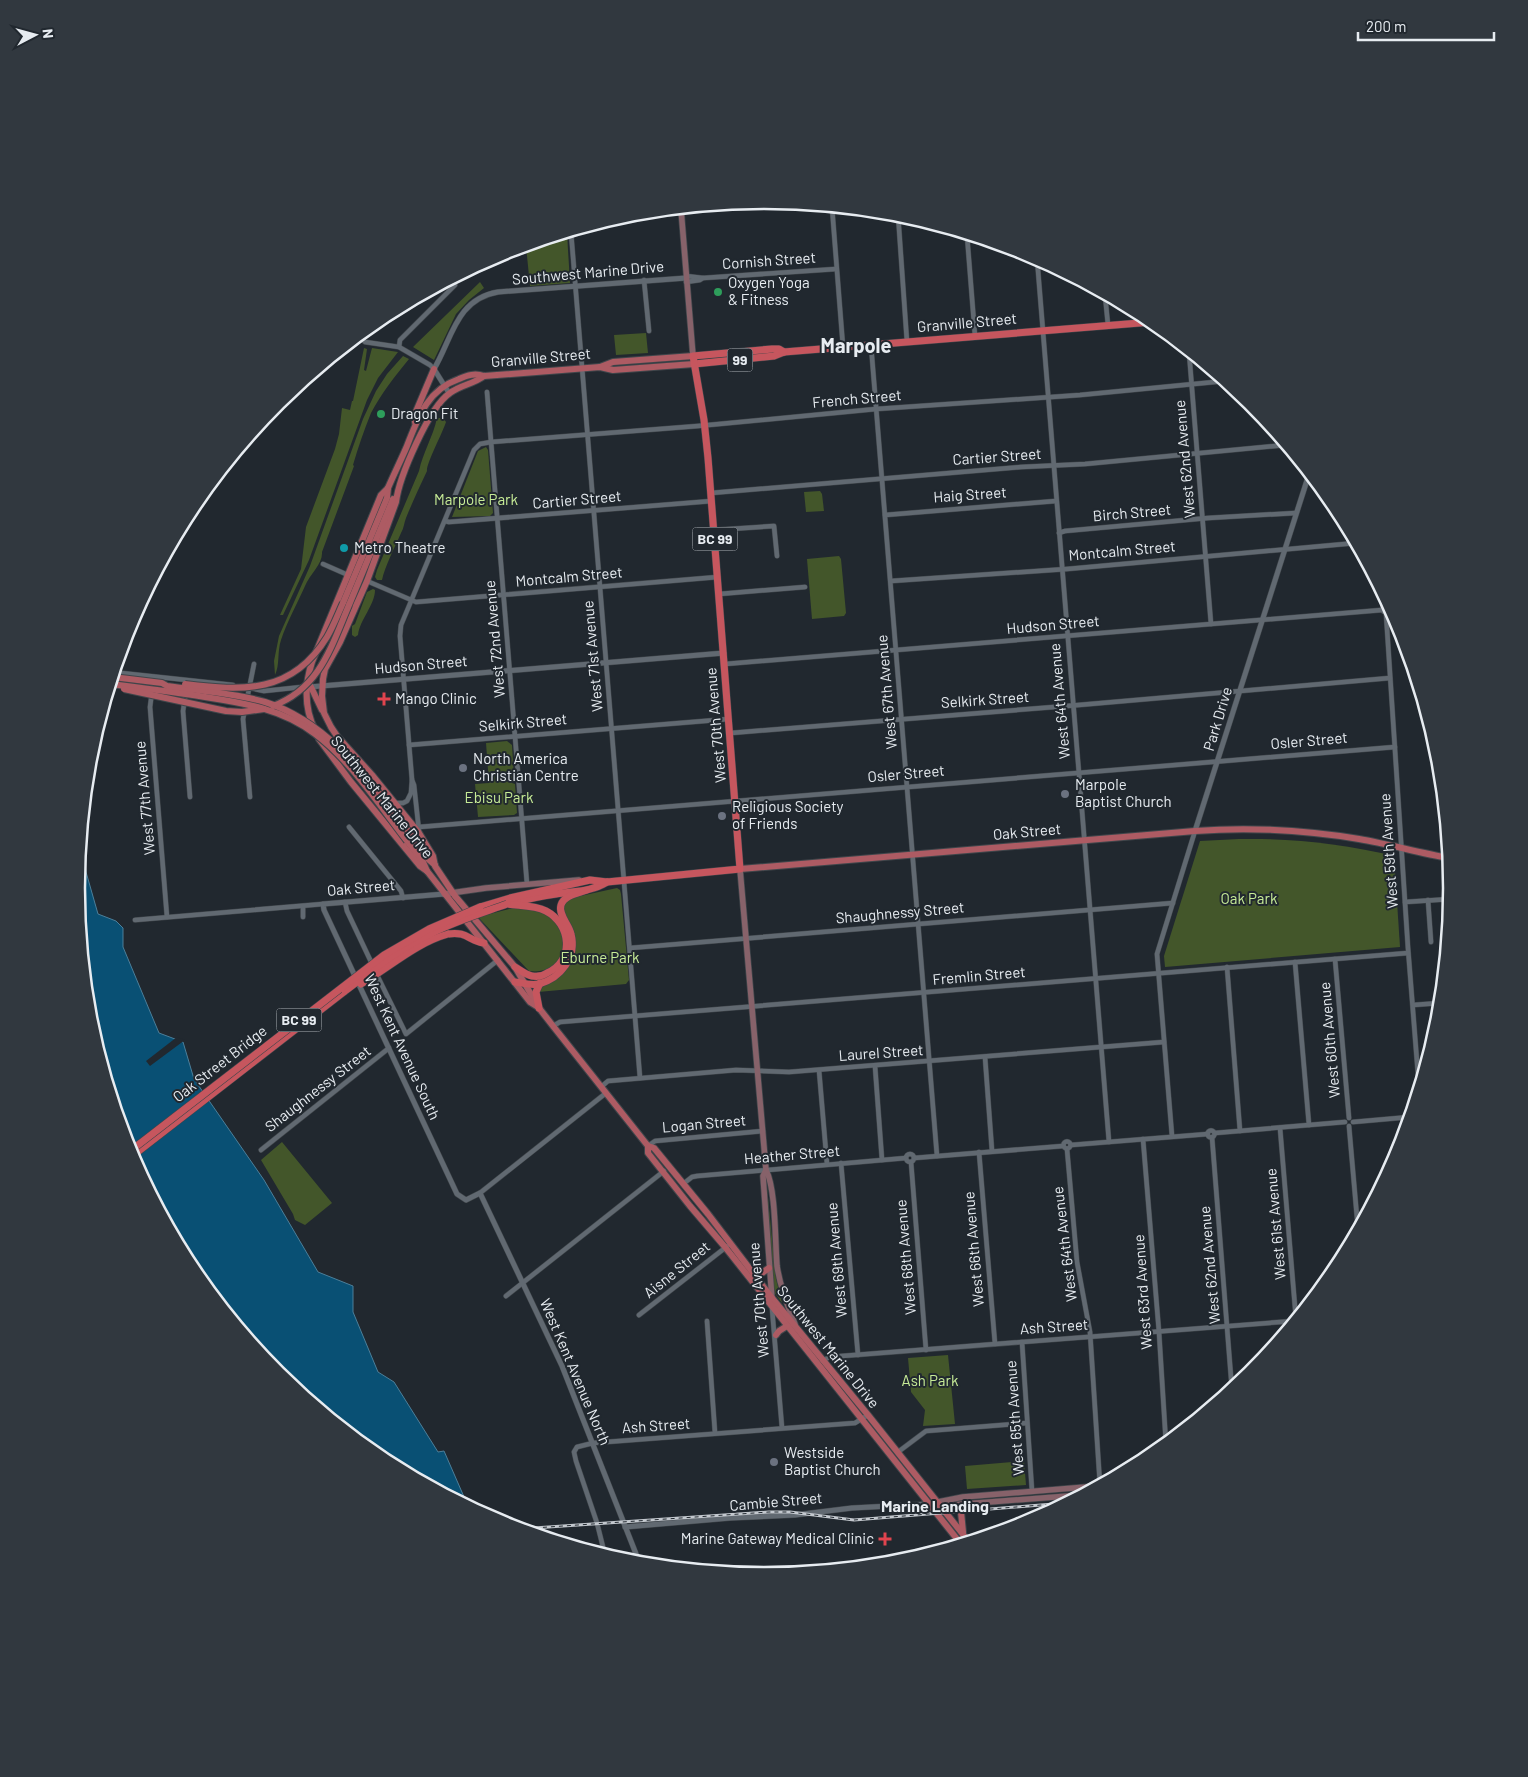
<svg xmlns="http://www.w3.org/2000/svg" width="1528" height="1777" viewBox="0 0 1528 1777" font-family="Barlow,sans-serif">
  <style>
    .green { fill: #43562a }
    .water { fill: #095074; stroke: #4c7f9a }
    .pier { fill: #21282f }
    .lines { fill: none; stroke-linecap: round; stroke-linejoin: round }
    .minor-casing { stroke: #40464b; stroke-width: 5.5 }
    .tertiary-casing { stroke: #40464b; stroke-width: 6 }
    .secondary-casing { stroke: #40464b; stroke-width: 7 }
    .primary-casing { stroke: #40464b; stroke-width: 8 }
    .trunk-casing { stroke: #40464b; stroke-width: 8 }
    .minor { stroke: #616971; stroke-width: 4.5 }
    .tertiary { stroke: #616971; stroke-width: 5 }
    .secondary { stroke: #87626a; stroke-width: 5.5 }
    .primary { stroke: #ad5b63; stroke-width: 6 }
    .trunk { stroke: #c6565e; stroke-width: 7 }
    .rail-casing { stroke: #c3c8ce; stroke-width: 3 }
    .rail { stroke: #21282f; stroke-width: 1; stroke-dasharray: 4; stroke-linecap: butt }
    .primary-bridge-casing { stroke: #40464b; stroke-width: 8; stroke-linecap: butt }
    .trunk-bridge-casing { stroke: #40464b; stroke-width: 8; stroke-linecap: butt }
    .primary-bridge { stroke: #ad5b63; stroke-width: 6 }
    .trunk-bridge { stroke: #c6565e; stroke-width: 7 }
    .leisure-dot { fill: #2e9e5b; stroke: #21282f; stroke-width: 2 }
    .culture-dot { fill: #0f9aa8; stroke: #21282f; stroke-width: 2 }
    .health-dot { fill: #e0444e; stroke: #21282f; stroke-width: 2 }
    .worship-dot { fill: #6b7280; stroke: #21282f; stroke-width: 2 }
    .labels { text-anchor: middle; stroke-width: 4; stroke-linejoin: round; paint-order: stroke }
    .shield { fill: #21282f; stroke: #acb1b7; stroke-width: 1 }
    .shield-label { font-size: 14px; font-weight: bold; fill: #e7ecf1 }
    .street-label { font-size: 15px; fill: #e7ecf1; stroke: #21282f }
    .poi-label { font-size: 15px; fill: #e7ecf1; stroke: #21282f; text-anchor: start }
    .park-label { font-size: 15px; fill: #c7ec97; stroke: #21282f }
    .neighbourhood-label { font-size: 16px; font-weight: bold; fill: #e7ecf1; stroke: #21282f }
    .district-label { font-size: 20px; font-weight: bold; fill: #e7ecf1; stroke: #21282f }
    .rim { fill: none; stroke: #e7ecf1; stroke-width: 2.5 }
  </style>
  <rect width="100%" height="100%" fill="#21282f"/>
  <g class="green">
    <polygon points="567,233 570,283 530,286 526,246"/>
    <polygon points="480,282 484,288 469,300 456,314 434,360 413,347"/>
    <polygon points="646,333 648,353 616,355 614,335"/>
    <polygon points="364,348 367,349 364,370 366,371 372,348 398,352 378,378 367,400 309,560 283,615 280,615 301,569 306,527 335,449 339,434 342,408 350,410 352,401 353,401"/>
    <path d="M403,356L409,359C395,376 381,394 371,413C364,430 358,448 353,465L354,466L322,552C323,564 310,574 305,586C297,604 287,622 281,640C277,652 280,665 275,675L274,661L279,636L310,566L363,419L376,391L387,374Z"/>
    <path d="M437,418H443L446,422C443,432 426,464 427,471C420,486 412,503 406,518C404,523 404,528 401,533C395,547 385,566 382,580H377L375,577L377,570L419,471C423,452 433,437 437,418Z"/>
    <polygon points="486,447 488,450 493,513 490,516 452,517 478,451"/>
    <polygon points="820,491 822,494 824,511 806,512 804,492"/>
    <polygon points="839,556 841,559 846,613 844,616 812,619 807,559"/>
    <path d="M373,589L375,590C375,605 360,619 358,635L355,637L352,635V626L355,624L367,592Z"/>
    <polygon points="507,741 512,745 514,777 512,779 512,783 515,784 517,813 514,815 478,817 475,784 489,783 486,743"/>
    <path d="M1239,839C1292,838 1343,844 1394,856L1400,947L1165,967L1164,956L1200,841Z"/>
    <polygon points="617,888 620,890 621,894 629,980 626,984 538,992 541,986 564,973 563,911 565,903 571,898"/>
    <path d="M513,908C528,908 545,910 556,922C576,942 559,976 529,971L478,917Z"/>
    <polygon points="282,1142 332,1203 305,1225 295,1220 293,1214 261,1160"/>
    <polygon points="766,1177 776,1279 782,1303 774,1292"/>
    <polygon points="948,1355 955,1424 923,1426 925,1410 911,1392 908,1358"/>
    <polygon points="1024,1461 1026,1485 967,1489 965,1466"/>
  </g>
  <polygon class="water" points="80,847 83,847 86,872 98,914 116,921 123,928 123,947 159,1033 183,1042 194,1079 264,1180 318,1272 353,1286 353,1312 378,1372 394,1382 438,1452 444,1451 468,1506 382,1460 277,1375 192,1270 128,1151 89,1022 76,888"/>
  <polygon class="pier" points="177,1037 185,1040 150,1066 146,1061"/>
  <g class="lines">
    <defs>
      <g id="minor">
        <polyline points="832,207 843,347"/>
        <polyline points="898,214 907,342"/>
        <polyline points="571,232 640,1078"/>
        <polyline points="967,235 975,336"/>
        <polyline points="1037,258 1109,1142"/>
        <polyline points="686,276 703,278"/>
        <polyline points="644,280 649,331"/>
        <polyline points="686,282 700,280 703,278 836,269"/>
        <polyline points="1105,295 1108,325"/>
        <polyline points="363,332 363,340 365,342 399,347 430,365 434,369"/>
        <polyline points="871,345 937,1156"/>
        <polyline points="399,347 400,340 455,285"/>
        <polyline points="1189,352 1211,624"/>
        <polyline points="487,392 527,884"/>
        <polyline points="711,493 1021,467 1085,464 1286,445"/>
        <polyline points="885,515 1056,501"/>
        <polyline points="445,521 449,522 712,501"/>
        <polyline points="714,530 774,526 777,556"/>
        <polyline points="1059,533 1065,531 1208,518 1296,513"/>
        <polyline points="323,564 348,575"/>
        <polyline points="367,581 416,602 718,577"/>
        <polyline points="891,581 1067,569 1356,543"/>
        <polyline points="719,594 805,587"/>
        <circle cx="1386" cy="609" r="3.5"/>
        <polyline points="1386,613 1408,948 1419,1087"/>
        <polyline points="725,664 1382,610"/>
        <polyline points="121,673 233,685"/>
        <polyline points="154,677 150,707 167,917"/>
        <polyline points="250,688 264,691 302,687"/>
        <polyline points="186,691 183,711 190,797"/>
        <polyline points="731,733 1067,706 1390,678"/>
        <polyline points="409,745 729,719"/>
        <polyline points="250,797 243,719 254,664"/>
        <polyline points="394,803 403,803 407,801 411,793 412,780"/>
        <polyline points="349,827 401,891 403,898"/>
        <polyline points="419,827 1395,747"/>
        <polyline points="419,831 414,785 412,780 400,636 401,625 409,606 474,450 480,444 491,442 698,426 876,409 1080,395 1225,381"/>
        <polyline points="1428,900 1431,942"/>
        <polyline points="345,902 347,911 373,966"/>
        <polyline points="1405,902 1451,899"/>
        <polyline points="303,906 303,917"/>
        <polyline points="135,920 323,904"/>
        <polyline points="630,948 1173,903"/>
        <polyline points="1335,959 1349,1118"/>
        <polyline points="1295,962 1309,1125"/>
        <polyline points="1227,967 1240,1131"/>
        <polyline points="376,973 406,1034 498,960"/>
        <polyline points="1413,1005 1440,1003"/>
        <path d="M553,1026L560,1022C843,999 1126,978 1408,953"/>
        <polyline points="985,1057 992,1151"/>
        <polyline points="875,1066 882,1160"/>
        <polyline points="819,1070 827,1164"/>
        <polyline points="601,1087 608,1081 736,1070 789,1072 1164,1042"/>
        <polyline points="1353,1122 1410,1117"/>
        <polyline points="1349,1126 1358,1229"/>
        <polyline points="1280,1128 1296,1319"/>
        <circle cx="1211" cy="1134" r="3.5"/>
        <polyline points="1215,1133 1345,1122"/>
        <polyline points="1172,1136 1157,954 1195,831"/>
        <polyline points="1212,1137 1232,1390"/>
        <polyline points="1143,1139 1159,1332 1166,1444"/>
        <circle cx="1067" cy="1145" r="3.5"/>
        <polyline points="1071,1145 1208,1134"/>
        <polyline points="648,1146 655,1141 763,1131"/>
        <polyline points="1067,1149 1077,1262 1090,1332 1100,1485"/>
        <polyline points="261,1150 389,1048"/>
        <polyline points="979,1152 995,1344"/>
        <circle cx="910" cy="1158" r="4"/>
        <polyline points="914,1158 1063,1146"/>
        <polyline points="911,1162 926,1350"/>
        <polyline points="841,1163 858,1355"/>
        <polyline points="683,1184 692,1177 697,1176 906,1158"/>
        <polyline points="480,1193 606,1093"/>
        <polyline points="506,1296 664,1171"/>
        <polyline points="772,1308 782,1428"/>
        <polyline points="639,1315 730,1244"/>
        <polyline points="707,1321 715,1433"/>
        <polyline points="1022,1342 1032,1491"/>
        <polyline points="823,1361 829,1357 1294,1321"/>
        <polyline points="898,1452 926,1431 1027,1423"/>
        <polyline points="605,1555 597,1523 576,1461 574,1452 577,1447 593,1443 855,1423 868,1415"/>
      </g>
      <g id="tertiary">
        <path d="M449,393L434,369C452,339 456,299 498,292L686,278"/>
        <polyline points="309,687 724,653"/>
        <polyline points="1195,831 1309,474"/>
        <polyline points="444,894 323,904 324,910 457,1194 466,1200 480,1193 562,1366 640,1564"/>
        <polyline points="625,1527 730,1518 795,1515 852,1508 928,1504"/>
      </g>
      <g id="secondary">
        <polyline points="681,209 693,356"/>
        <path d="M740,869L766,1170C776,1189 775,1242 777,1266C780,1287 787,1305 795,1324"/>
        <polyline points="444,894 486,888 579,880"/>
        <polyline points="766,1170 763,1176 772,1299"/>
        <polyline points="928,1504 963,1497 1098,1486"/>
        <polyline points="938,1506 1081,1495"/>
      </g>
      <g id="primary">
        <polyline points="600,367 613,362 693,356"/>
        <path d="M484,376C474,384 460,385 450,393C429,407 399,477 396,502L367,581L340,642L325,669L323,679L322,696L324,713L331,727L337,736L372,775L419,833L433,856L435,866L455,896L515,967L539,1008L553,1026L648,1146L654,1148L708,1214L772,1298L868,1415L969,1542"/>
        <polyline points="415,422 415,414 434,369"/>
        <polyline points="343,603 387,498 388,488"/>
        <polyline points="349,605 393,499"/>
        <polyline points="311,687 322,710"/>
        <path d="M315,730C304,708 305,684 312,662L381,495L388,488C394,474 401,460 407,446C418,418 427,390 459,379C468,375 475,373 484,376L600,367L613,370L694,364"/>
        <polyline points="319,739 351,782 420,866 427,871 530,1002 538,1007"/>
        <polyline points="413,837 429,860 435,865"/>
        <polyline points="407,841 423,862 427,871"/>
        <path d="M740,869L1195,831C1250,827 1305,830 1359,839C1389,844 1419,853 1449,858"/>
        <polyline points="648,1146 648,1153 690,1206 725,1247 961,1544"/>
        <polyline points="753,1273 762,1273 769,1268"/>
        <polyline points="776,1335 779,1331 787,1326"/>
        <polyline points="963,1532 961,1512 967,1504"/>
      </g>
      <g id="trunk">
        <polyline points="694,364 774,356 784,352 1152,322"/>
        <path d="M513,903C527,899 542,896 556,894C574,891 591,892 607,882"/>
        <path d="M507,904C520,906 534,905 546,911C571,924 575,961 547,973C543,976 538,977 532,976C526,975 520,970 515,967"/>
        <polyline points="480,907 510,898 590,880 607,882 740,869 708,458 704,420 693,356 772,349 779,349 784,352"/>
        <path d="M448,934C467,931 469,941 484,943"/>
        <path d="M515,982C523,983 531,986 539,984C561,978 577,957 571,934C569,924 558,915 561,905C564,895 579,893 587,890"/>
        <polyline points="539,1008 536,992 540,983"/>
        <polyline points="131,1157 345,991"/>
      </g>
    </defs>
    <use href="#minor" class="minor-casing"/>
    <use href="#tertiary" class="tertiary-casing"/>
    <use href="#secondary" class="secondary-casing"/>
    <use href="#primary" class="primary-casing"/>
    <use href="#trunk" class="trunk-casing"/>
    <use href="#minor" class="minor"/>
    <use href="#tertiary" class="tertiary"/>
    <use href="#secondary" class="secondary"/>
    <use href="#primary" class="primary"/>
    <use href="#trunk" class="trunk"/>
    <defs>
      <polyline id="rail" points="519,1529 769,1512 790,1512 854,1520 1066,1503"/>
    </defs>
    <use href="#rail" class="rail-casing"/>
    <use href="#rail" class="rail"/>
    <defs>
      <g id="primary-bridge">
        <path d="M113,677L162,683L167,686C199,691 234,693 265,702C332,723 372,785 413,837"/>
        <path d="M111,684C142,688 174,692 205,697C244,703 283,709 315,734C351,761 379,805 407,841"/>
        <path d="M185,684C243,691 292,694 327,637C333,627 338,614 343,603"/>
        <polyline points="124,689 226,711 242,712 264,709"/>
        <path d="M273,706C320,688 331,647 349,605"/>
      </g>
      <g id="trunk-bridge">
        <path d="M361,984C390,967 416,943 448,934"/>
        <path d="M345,991C373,970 400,948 432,933C456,921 482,913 507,904"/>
        <polyline points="129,1152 384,955 429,929 480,907"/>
      </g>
    </defs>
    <use href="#primary-bridge" class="primary-bridge-casing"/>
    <use href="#trunk-bridge" class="trunk-bridge-casing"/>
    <use href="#primary-bridge" class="primary-bridge"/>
    <use href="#trunk-bridge" class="trunk-bridge"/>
  </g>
  <g class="leisure-dot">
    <circle cx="718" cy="292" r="5"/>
    <circle cx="381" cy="414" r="5"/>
  </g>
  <circle class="culture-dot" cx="344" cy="548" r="5"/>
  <g class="health-dot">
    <path d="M381.5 691.5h5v5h5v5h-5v5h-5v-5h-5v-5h5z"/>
    <path d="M882.5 1531.5h5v5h5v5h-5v5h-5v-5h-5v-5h5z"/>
  </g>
  <g class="worship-dot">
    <circle cx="463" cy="768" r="5"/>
    <circle cx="1065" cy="794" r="5"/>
    <circle cx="722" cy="816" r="5"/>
    <circle cx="774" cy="1462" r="5"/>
  </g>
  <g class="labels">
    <g class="shield">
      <rect x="727.5" y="348.5" width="25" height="23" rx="4"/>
      <rect x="692.5" y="527.5" width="45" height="23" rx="4"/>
      <rect x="276.5" y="1008.5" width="45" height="23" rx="4"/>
    </g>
    <g class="shield-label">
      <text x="740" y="365">99</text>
      <text x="715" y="544">BC 99</text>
      <text x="299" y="1025">BC 99</text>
    </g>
    <g class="street-label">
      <text transform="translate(769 261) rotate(-4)" y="5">Cornish Street</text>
      <text transform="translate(588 273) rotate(-5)" y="5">Southwest Marine Drive</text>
      <text transform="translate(967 323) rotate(-5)" y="5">Granville Street</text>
      <text transform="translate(541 358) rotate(-5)" y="5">Granville Street</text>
      <text transform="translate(857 399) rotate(-5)" y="5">French Street</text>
      <text transform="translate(997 457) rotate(-4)" y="5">Cartier Street</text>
      <text transform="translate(1185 459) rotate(-95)" y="5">West 62nd Avenue</text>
      <text transform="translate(970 495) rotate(-4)" y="5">Haig Street</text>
      <text transform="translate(577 500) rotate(-5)" y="5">Cartier Street</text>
      <text transform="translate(1132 513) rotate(-5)" y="5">Birch Street</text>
      <text transform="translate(1122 551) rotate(-5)" y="5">Montcalm Street</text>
      <text transform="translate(569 577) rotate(-5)" y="5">Montcalm Street</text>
      <text transform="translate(1053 625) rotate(-5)" y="5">Hudson Street</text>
      <text transform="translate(495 639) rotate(-95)" y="5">West 72nd Avenue</text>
      <text transform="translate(593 656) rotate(-95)" y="5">West 71st Avenue</text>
      <text transform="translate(421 665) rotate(-5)" y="5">Hudson Street</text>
      <text transform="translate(887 692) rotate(-95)" y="5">West 67th Avenue</text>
      <text transform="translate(985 700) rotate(-4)" y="5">Selkirk Street</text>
      <text transform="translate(1060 701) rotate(-95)" y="5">West 64th Avenue</text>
      <text transform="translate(1218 719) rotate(-73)" y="5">Park Drive</text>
      <text transform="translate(523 723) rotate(-5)" y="5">Selkirk Street</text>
      <text transform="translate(716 725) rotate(-95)" y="5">West 70th Avenue</text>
      <text transform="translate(1309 741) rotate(-5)" y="5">Osler Street</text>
      <text transform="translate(906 774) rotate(-5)" y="5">Osler Street</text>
      <text transform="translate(382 797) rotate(51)" y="5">Southwest Marine Drive</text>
      <text transform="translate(145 798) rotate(-95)" y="5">West 77th Avenue</text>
      <text transform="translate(1027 832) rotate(-5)" y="5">Oak Street</text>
      <text transform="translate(1389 851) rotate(-94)" y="5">West 59th Avenue</text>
      <text transform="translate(361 888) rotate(-5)" y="5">Oak Street</text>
      <text transform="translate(900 913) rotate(-5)" y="5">Shaughnessy Street</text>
      <text transform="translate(979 976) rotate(-5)" y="5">Fremlin Street</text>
      <text transform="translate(1330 1040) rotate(-95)" y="5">West 60th Avenue</text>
      <text transform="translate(402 1047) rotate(65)" y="5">West Kent Avenue South</text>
      <text transform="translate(881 1053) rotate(-4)" y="5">Laurel Street</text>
      <text transform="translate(220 1064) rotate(-38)" y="5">Oak Street Bridge</text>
      <text transform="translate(318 1089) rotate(-38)" y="5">Shaughnessy Street</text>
      <text transform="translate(704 1124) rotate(-5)" y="5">Logan Street</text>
      <text transform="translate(792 1155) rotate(-5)" y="5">Heather Street</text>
      <text transform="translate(1276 1224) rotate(-95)" y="5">West 61st Avenue</text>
      <text transform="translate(1065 1244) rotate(-97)" y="5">West 64th Avenue</text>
      <text transform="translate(974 1249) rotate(-95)" y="5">West 66th Avenue</text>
      <text transform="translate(906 1257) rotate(-95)" y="5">West 68th Avenue</text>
      <text transform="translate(837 1260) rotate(-95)" y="5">West 69th Avenue</text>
      <text transform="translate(1210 1265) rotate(-95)" y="5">West 62nd Avenue</text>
      <text transform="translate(677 1270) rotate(-39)" y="5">Aisne Street</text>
      <text transform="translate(1143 1292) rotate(-94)" y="5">West 63rd Avenue</text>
      <text transform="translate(759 1300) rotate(-95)" y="5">West 70th Avenue</text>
      <text transform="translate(1054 1327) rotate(-4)" y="5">Ash Street</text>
      <text transform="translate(828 1347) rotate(51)" y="5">Southwest Marine Drive</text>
      <text transform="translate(575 1372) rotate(67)" y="5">West Kent Avenue North</text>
      <text transform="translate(1015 1418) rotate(-94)" y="5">West 65th Avenue</text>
      <text transform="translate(656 1426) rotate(-4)" y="5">Ash Street</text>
      <text transform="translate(776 1502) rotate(-5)" y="5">Cambie Street</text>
    </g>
    <g class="poi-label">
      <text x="728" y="288">Oxygen Yoga<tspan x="728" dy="17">&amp; Fitness</tspan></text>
      <text x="391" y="419">Dragon Fit</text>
      <text x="354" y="553">Metro Theatre</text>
      <text x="395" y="704">Mango Clinic</text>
      <text x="473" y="764">North America<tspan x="473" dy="17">Christian Centre</tspan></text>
      <text x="1075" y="790">Marpole<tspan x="1075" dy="17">Baptist Church</tspan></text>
      <text x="732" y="812">Religious Society<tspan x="732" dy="17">of Friends</tspan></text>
      <text x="784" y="1458">Westside<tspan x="784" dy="17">Baptist Church</tspan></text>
      <text x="874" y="1544" text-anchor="end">Marine Gateway Medical Clinic</text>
    </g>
    <g class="park-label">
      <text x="476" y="505">Marpole Park</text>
      <text x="499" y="803">Ebisu Park</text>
      <text x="1249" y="904">Oak Park</text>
      <text x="600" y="963">Eburne Park</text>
      <text x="930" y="1386">Ash Park</text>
    </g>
    <g class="neighbourhood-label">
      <text x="935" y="1512">Marine Landing</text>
    </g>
    <g class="district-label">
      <text x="856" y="353">Marpole</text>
    </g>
  </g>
  <path d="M0 0H1528V1777H0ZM85 888a679 679 0 1 1 1358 0a679 679 0 1 1-1358 0Z" fill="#31383f" fill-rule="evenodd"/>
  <path class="rim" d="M85 888a679 679 0 1 1 1358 0a679 679 0 1 1-1358 0Z"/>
  <g transform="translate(35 35) rotate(84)" stroke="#21282f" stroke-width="4" paint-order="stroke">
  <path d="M0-4L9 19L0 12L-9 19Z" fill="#e7ecf1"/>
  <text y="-8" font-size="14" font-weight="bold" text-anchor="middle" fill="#e7ecf1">N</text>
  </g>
  <path d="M1358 32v8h136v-8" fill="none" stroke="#e7ecf1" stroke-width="2.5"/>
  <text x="1366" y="32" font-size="15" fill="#e7ecf1" stroke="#21282f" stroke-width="4" paint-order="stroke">200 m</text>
</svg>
